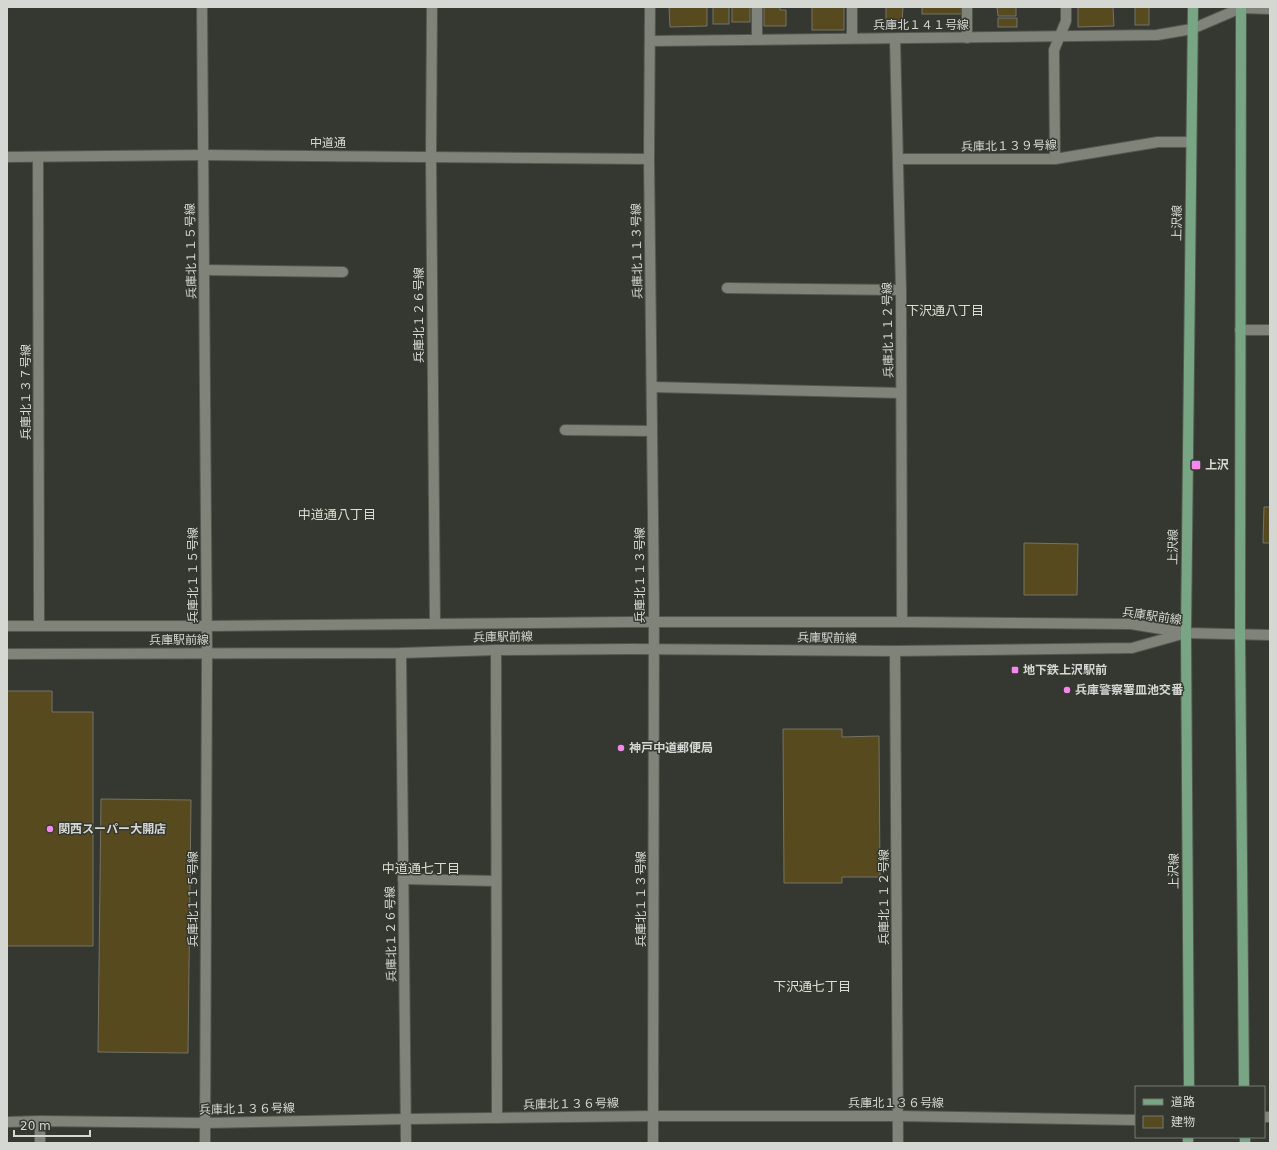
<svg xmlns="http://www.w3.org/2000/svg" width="1277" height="1150" viewBox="0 0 1277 1150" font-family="'DejaVu Sans','Noto Sans JP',sans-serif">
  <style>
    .building { fill: #574a1f; stroke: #757268 }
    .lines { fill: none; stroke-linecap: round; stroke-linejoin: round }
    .lane-casing { stroke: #545650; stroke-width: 12 }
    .street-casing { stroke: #545650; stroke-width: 12 }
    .secondary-casing { stroke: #545650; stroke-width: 12 }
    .primary-casing { stroke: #545650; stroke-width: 12 }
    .lane { stroke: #7f8379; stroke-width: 10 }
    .street { stroke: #7f8379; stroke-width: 10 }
    .secondary { stroke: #7f8379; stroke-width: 10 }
    .primary { stroke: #78a684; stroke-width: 10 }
    .poi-dot { fill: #f688ed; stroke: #353830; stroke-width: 1.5 }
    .labels { text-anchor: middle; stroke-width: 3; stroke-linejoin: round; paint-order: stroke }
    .street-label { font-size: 12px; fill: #d5d7d2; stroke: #353830 }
    .poi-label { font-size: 12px; font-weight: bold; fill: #d5d7d2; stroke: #353830; text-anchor: start }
    .neighbourhood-label { font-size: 13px; fill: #d9ddd2; stroke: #353830 }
  </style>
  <rect width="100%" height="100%" fill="#353830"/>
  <g class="building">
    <polygon points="669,7 707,7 707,26 670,27"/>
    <rect x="713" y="7" width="16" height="17"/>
    <rect x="732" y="7" width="18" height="15"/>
    <polygon points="764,7 780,7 780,10 786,10 786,26 764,26"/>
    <rect x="812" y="7" width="32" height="23"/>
    <polygon points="886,7 903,7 902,23 886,23"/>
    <rect x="922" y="7" width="41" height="7"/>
    <polygon points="997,7 1016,7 1016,16 998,16"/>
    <polygon points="1078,7 1113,7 1114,26 1078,27"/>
    <rect x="1135" y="7" width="14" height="18"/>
    <rect x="998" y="18" width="19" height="9"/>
    <polygon points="1264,507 1270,507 1270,543 1263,543"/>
    <polygon points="1024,543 1078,544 1077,595 1024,595"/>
    <polygon points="7,691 52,691 52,712 93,712 93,946 7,946"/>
    <polygon points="783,729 842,729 842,737 879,736 880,877 842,877 842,883 784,883"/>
    <polygon points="101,799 191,800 188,1053 98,1052"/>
  </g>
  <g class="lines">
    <defs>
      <polyline id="lane" points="757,7 757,39"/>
      <g id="street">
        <polyline points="202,7 207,653 205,1143"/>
        <polyline points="432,7 431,157 435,623"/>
        <polyline points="650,7 649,159 654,605 653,1143"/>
        <polyline points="852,38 852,7"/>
        <polyline points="967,38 967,7"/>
        <polyline points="895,39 901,290 902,622"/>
        <polyline points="650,41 1157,35 1192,29"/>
        <polyline points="7,157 203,155 649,159"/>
        <polyline points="38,158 39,625"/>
        <polyline points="898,159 1055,159 1158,142 1191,142"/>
        <polyline points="1055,159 1054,50 1066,21 1066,7"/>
        <polyline points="204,270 343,272"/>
        <polyline points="727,288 901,290"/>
        <polyline points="1240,330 1270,330"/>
        <polyline points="652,387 901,393"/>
        <polyline points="565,430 652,431"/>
        <polyline points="496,650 497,1118"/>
        <polyline points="895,651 898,1143"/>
        <polyline points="401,653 406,1143"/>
        <polyline points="403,879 496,881"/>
        <polyline points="1264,1117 1270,1117"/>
        <polyline points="7,1122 40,1121 205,1123 407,1119 653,1116 898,1116 1136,1120"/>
        <polyline points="40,1143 40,1121"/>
      </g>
      <g id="secondary">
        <polyline points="1192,29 1241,8 1270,9"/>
        <polyline points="7,626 207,626 630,622 902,622 1131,624 1186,633 1270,635"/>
        <polyline points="7,654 401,653 496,650 631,649 895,651 1132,648 1182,634"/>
      </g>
      <g id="primary">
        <polyline points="1241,7 1240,634 1244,1087"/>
        <polyline points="1189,1087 1186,633 1193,7"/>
        <polyline points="1245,1137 1245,1143"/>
        <polyline points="1188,1143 1188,1137"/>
      </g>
    </defs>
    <use href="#lane" class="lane-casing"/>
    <use href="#street" class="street-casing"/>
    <use href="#secondary" class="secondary-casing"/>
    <use href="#primary" class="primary-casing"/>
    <use href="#lane" class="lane"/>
    <use href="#street" class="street"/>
    <use href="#secondary" class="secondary"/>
    <use href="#primary" class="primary"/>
  </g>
  <g class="poi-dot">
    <rect x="1191" y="460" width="10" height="10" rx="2"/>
    <rect x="1011" y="666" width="8" height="8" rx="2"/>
    <circle cx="1067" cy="690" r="4"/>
    <circle cx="621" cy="748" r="4"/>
    <circle cx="50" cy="829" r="4"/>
  </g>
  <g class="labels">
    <g class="street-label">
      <text x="921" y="29">兵庫北１４１号線</text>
      <text x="328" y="147">中道通</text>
      <text transform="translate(1009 146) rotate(-1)" y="4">兵庫北１３９号線</text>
      <text transform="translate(1177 223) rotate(-89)" y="4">上沢線</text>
      <text transform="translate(191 251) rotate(-91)" y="4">兵庫北１１５号線</text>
      <text transform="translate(637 251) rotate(-91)" y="4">兵庫北１１３号線</text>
      <text transform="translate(419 315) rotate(-90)" y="4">兵庫北１２６号線</text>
      <text transform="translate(888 330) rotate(-91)" y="4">兵庫北１１２号線</text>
      <text transform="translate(26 392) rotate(-90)" y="4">兵庫北１３７号線</text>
      <text transform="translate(1173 547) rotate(-89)" y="4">上沢線</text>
      <text transform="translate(193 575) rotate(-90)" y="4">兵庫北１１５号線</text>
      <text transform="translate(640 575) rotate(-90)" y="4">兵庫北１１３号線</text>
      <text transform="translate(1152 616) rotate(8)" y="4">兵庫駅前線</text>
      <text transform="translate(503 637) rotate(-1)" y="4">兵庫駅前線</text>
      <text transform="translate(827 638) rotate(1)" y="4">兵庫駅前線</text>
      <text x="179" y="644">兵庫駅前線</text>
      <text transform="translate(1174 871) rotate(-90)" y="4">上沢線</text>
      <text transform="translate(884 897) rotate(-90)" y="4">兵庫北１１２号線</text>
      <text transform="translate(193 899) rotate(-90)" y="4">兵庫北１１５号線</text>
      <text transform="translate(641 899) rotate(-90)" y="4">兵庫北１１３号線</text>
      <text transform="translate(391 934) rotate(-91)" y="4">兵庫北１２６号線</text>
      <text x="896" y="1107">兵庫北１３６号線</text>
      <text transform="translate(571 1104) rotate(-1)" y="4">兵庫北１３６号線</text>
      <text transform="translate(247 1109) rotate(-1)" y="4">兵庫北１３６号線</text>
    </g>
    <g class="poi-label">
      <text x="1205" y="469">上沢</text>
      <text x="1023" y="674">地下鉄上沢駅前</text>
      <text x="1075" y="694">兵庫警察署皿池交番</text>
      <text x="629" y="752">神戸中道郵便局</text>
      <text x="58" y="833">関西スーパー大開店</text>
    </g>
    <g class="neighbourhood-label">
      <text x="945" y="315">下沢通八丁目</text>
      <text x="337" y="519">中道通八丁目</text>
      <text x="421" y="873">中道通七丁目</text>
      <text x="812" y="991">下沢通七丁目</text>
    </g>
  </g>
  <rect width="1277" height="1150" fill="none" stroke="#d5d7d2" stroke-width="16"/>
  <rect x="1135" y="1086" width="130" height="52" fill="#353830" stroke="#757871"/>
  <rect x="1143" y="1099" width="20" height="6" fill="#78a684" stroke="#757871"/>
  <text x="1171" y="1106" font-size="12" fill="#d5d7d2">道路</text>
  <rect x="1143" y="1116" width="20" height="12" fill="#574a1f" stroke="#757871"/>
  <text x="1171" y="1126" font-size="12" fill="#d5d7d2">建物</text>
  <path d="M14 1130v6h76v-6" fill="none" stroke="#d5d7d2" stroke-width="2"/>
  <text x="20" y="1130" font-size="12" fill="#d5d7d2" stroke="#353830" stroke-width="3" paint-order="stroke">20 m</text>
</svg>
